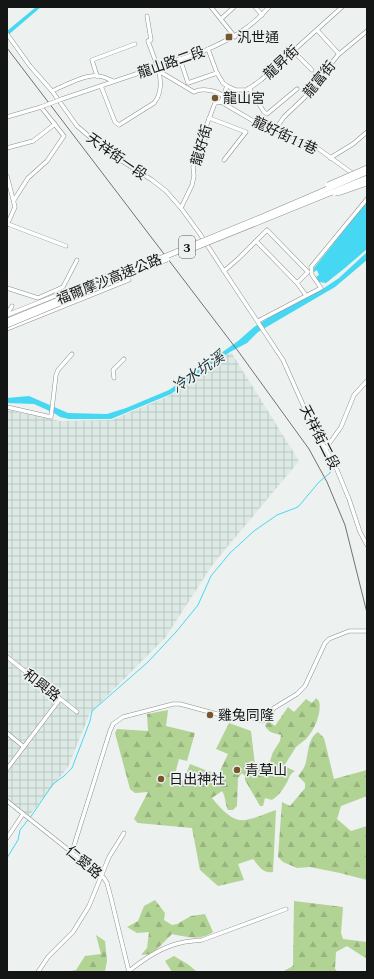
<svg xmlns="http://www.w3.org/2000/svg" width="374" height="979" viewBox="0 0 374 979" font-family="Spectral,'Noto Sans TC',serif">
  <style>
    .industrial { fill: url(#industrial-grid) }
    .forest { fill: url(#forest-firs) }
    .water { fill: #46d8f3 }
    .lines { fill: none; stroke-linecap: round; stroke-linejoin: round }
    .stream { stroke: #46d8f3; stroke-width: 1 }
    .minor-casing { stroke: #8d9190; stroke-width: 4.5 }
    .minor { stroke: #fff; stroke-width: 3.5 }
    .rail { stroke: #717373; stroke-width: 1 }
    .minor-bridge-casing { stroke: #8d9190; stroke-width: 4.5; stroke-linecap: butt }
    .highway-bridge-casing { stroke: #8d9190; stroke-width: 6; stroke-linecap: butt }
    .minor-bridge { stroke: #fff; stroke-width: 3.5 }
    .highway-bridge { stroke: #fff; stroke-width: 5 }
    .poi-dot { fill: #77552d; stroke: #edf1f0; stroke-width: 1.5 }
    .labels { text-anchor: middle; stroke-width: 3.5; stroke-linejoin: round; paint-order: stroke }
    .shield { fill: #edf1f0; stroke: #555757; stroke-width: 1 }
    .shield-label { font-size: 13px; font-weight: bold; fill: #141515 }
    .poi-label { font-size: 14px; fill: #141515; stroke: #edf1f0; text-anchor: start }
    .street-label { font-size: 14px; fill: #141515; stroke: #edf1f0 }
    .water-label { font-size: 15px; font-style: italic; fill: #223a3f; stroke: #edf1f0 }
  </style>
  <defs>
    <pattern id="industrial-grid" width="8" height="8" patternUnits="userSpaceOnUse"><rect width="8" height="8" fill="#dce9e4"/><path d="M0 4h8M4 0v8" fill="none" stroke="#bcc7c3"/></pattern>
    <pattern id="forest-firs" width="22" height="20" patternUnits="userSpaceOnUse"><rect width="22" height="20" fill="#b1d394"/><path d="M5 1l3.5 6h-7zM16 11l3.5 6h-7z" fill="#97b47f"/></pattern>
  </defs>
  <rect width="100%" height="100%" fill="#edf1f0"/>
  <polygon class="industrial" points="231,352 299,461 213,564 165,638 90,713 68,767 29,816 7,799 7,410 60,421 112,420 171,395"/>
  <g class="forest">
    <path d="M316,698L319,701C322,714 314,730 306,739C303,742 299,744 296,747C292,753 288,760 284,766L295,771C288,775 290,778 286,784C282,791 278,796 272,800L265,798L263,806H260L245,780V776L242,773L238,778L237,806L233,810H228C225,804 226,797 222,791L212,798C238,829 242,822 276,810L273,872C263,874 259,866 253,859L238,864L244,880L218,886L200,870L192,828L138,823L134,819L148,792L135,793L130,789L115,733L117,729L148,731L147,714L168,710L166,726L195,733L187,761L179,759L174,778L183,781L190,764L218,775L228,754L216,749L229,723L251,731L255,765L269,764L273,752L280,741L281,735C274,733 269,733 265,726L266,723L268,721L275,726L288,707L294,712L306,699L312,703Z"/>
    <path d="M318,732L324,738L334,779L367,770V796L341,806L337,819L351,831L367,826V880L340,873L310,867L297,868L283,862L278,857L282,802L290,806L305,788V783L298,776C301,772 304,769 305,765C309,754 307,739 318,732Z"/>
    <path d="M155,900L165,913L164,920L172,925L177,924L191,916L205,914L213,932C201,941 186,937 172,934L152,954L141,955L147,948L149,932L137,933L127,927L138,921L144,906Z"/>
    <polygon points="294,901 343,907 341,933 343,939 367,942 367,959 347,946 336,952 335,969 338,972 282,972 293,966"/>
    <polygon points="96,935 105,941 107,961 105,971 110,972 65,972 76,970 85,956 101,954"/>
    <polygon points="174,956 189,965 197,972 172,972 165,961"/>
  </g>
  <g class="water">
    <polygon points="36,7 41,7 7,36 7,31"/>
    <polygon points="367,201 367,249 345,268 326,283 319,282 316,277 319,275 317,270 314,272 314,268"/>
    <polygon points="367,252 367,260 335,287 258,332 247,343 230,352 171,394 111,419 69,419 60,417 54,413 34,404 7,403 7,398 29,396 68,413 107,414 126,408 169,390 238,341 254,327 286,307 321,290 339,278"/>
  </g>
  <g class="lines">
    <polyline class="stream" points="7,858 18,840 20,830 32,815 53,784 64,776 72,768 90,721 92,711 148,662 176,632 198,605 211,576 230,553 254,531 277,515 298,507 319,482 330,473 331,470 333,467"/>
    <defs>
      <g id="minor">
        <polyline points="211,7 235,37"/>
        <polyline points="255,7 262,15"/>
        <polyline points="221,19 234,7"/>
        <polyline points="317,30 339,54"/>
        <polyline points="7,34 30,66 52,91 77,126 106,151 152,180 166,191 181,208 200,234 224,271 283,360 312,425 335,465 349,499 360,532 367,545"/>
        <polyline points="208,49 217,73 223,83 227,86 236,90 247,90 261,80 342,7"/>
        <polyline points="293,51 312,70"/>
        <polyline points="180,59 188,83 217,73"/>
        <path d="M157,70L194,92C201,88 217,90 223,96"/>
        <polyline points="97,76 92,60 135,44"/>
        <path d="M101,86L115,122L119,125L154,103C169,85 154,59 148,41L151,40L147,16"/>
        <polyline points="249,88 264,112 267,114 297,89"/>
        <path d="M52,91C64,86 85,74 98,76C103,76 108,79 113,81"/>
        <path d="M62,99L204,51C231,39 250,29 269,7"/>
        <polyline points="221,102 262,126 316,147 363,181"/>
        <polyline points="7,117 41,107 64,136 47,161 28,178 14,200"/>
        <polyline points="209,118 246,132 224,160"/>
        <polyline points="274,131 284,117 305,97 338,55 367,31"/>
        <polyline points="7,148 33,141 55,124"/>
        <polyline points="330,158 353,144 367,132"/>
        <polyline points="7,176 15,207 7,225"/>
        <polyline points="181,208 192,185 194,176 193,167 207,133 206,127 207,124 215,103 221,102 227,86"/>
        <polyline points="8,224 66,246"/>
        <polyline points="256,241 297,283 305,294"/>
        <polyline points="224,271 238,259 267,230 308,272 297,283"/>
        <polyline points="7,288 38,298 63,287 77,260"/>
        <polyline points="7,314 12,306"/>
        <polyline points="7,315 123,269 129,280 7,329"/>
        <polyline points="258,321 321,288 312,275 311,267 367,199"/>
        <polyline points="114,378 113,370 124,359"/>
        <polyline points="7,407 51,417 56,375 58,370 72,354"/>
        <polyline points="326,448 341,427 354,395 367,381"/>
        <polyline points="7,657 77,712"/>
        <polyline points="7,733 24,747"/>
        <polyline points="7,769 60,699"/>
        <polyline points="7,801 104,878 107,883 111,898 129,972"/>
        <polyline points="7,838 23,814"/>
        <polyline points="72,852 110,731 113,724 123,717 173,704 180,704 217,714 240,714 263,721 266,719 274,708 297,694 305,686 325,643 329,639 349,631 367,631"/>
        <path d="M129,971C144,959 161,947 180,943C187,941 194,941 202,940L286,909"/>
        <polyline points="38,972 48,957 73,932 89,906 109,857 124,833"/>
      </g>
    </defs>
    <use href="#minor" class="minor-casing"/>
    <use href="#minor" class="minor"/>
    <polyline class="rail" points="7,48 238,351 309,449 327,482 345,525 367,613"/>
    <defs>
      <polyline id="minor-bridge" points="41,107 62,99"/>
      <g id="highway-bridge">
        <polyline points="328,185 367,168"/>
        <polyline points="335,193 341,192 367,183"/>
        <polyline points="189,250 367,178"/>
        <polyline points="7,321 262,217 367,172"/>
        <polyline points="7,325 167,259"/>
      </g>
    </defs>
    <use href="#minor-bridge" class="minor-bridge-casing"/>
    <use href="#highway-bridge" class="highway-bridge-casing"/>
    <use href="#minor-bridge" class="minor-bridge"/>
    <use href="#highway-bridge" class="highway-bridge"/>
  </g>
  <g class="poi-dot">
    <rect x="225" y="33" width="8" height="8" rx="2"/>
    <circle cx="215" cy="98" r="4"/>
    <circle cx="210" cy="715" r="4"/>
    <circle cx="237" cy="770" r="4"/>
    <circle cx="161" cy="779" r="4"/>
  </g>
  <g class="labels">
    <rect class="shield" x="179" y="236" width="16" height="22" rx="3"/>
    <g class="shield-label">
      <text x="187" y="252">3</text>
    </g>
    <g class="poi-label">
      <text x="237" y="42">汎世通</text>
      <text x="223" y="103">龍山宮</text>
      <text x="218" y="720">雞兔同隆</text>
      <text x="245" y="775">青草山</text>
      <text x="169" y="784">日出神社</text>
    </g>
    <g class="street-label">
      <text transform="translate(171 62) rotate(-19)" y="5">龍山路二段</text>
      <text transform="translate(281 62) rotate(-43)" y="5">龍昇街</text>
      <text transform="translate(319 79) rotate(-51)" y="5">龍富街</text>
      <text transform="translate(285 135) rotate(25)" y="5">龍好街11巷</text>
      <text transform="translate(201 145) rotate(-74)" y="5">龍好街</text>
      <text transform="translate(117 156) rotate(35)" y="5">天祥街一段</text>
      <text transform="translate(109 279) rotate(-22)" y="5">福爾摩沙高速公路</text>
      <text transform="translate(320 437) rotate(63)" y="5">天祥街二段</text>
      <text transform="translate(42 685) rotate(38)" y="5">和興路</text>
      <text transform="translate(84 862) rotate(40)" y="5">仁愛路</text>
    </g>
    <g class="water-label">
      <text transform="translate(198 372) rotate(-35)" y="5">冷水坑溪</text>
    </g>
  </g>
  <rect width="374" height="979" fill="none" stroke="#141515" stroke-width="16"/>
</svg>
